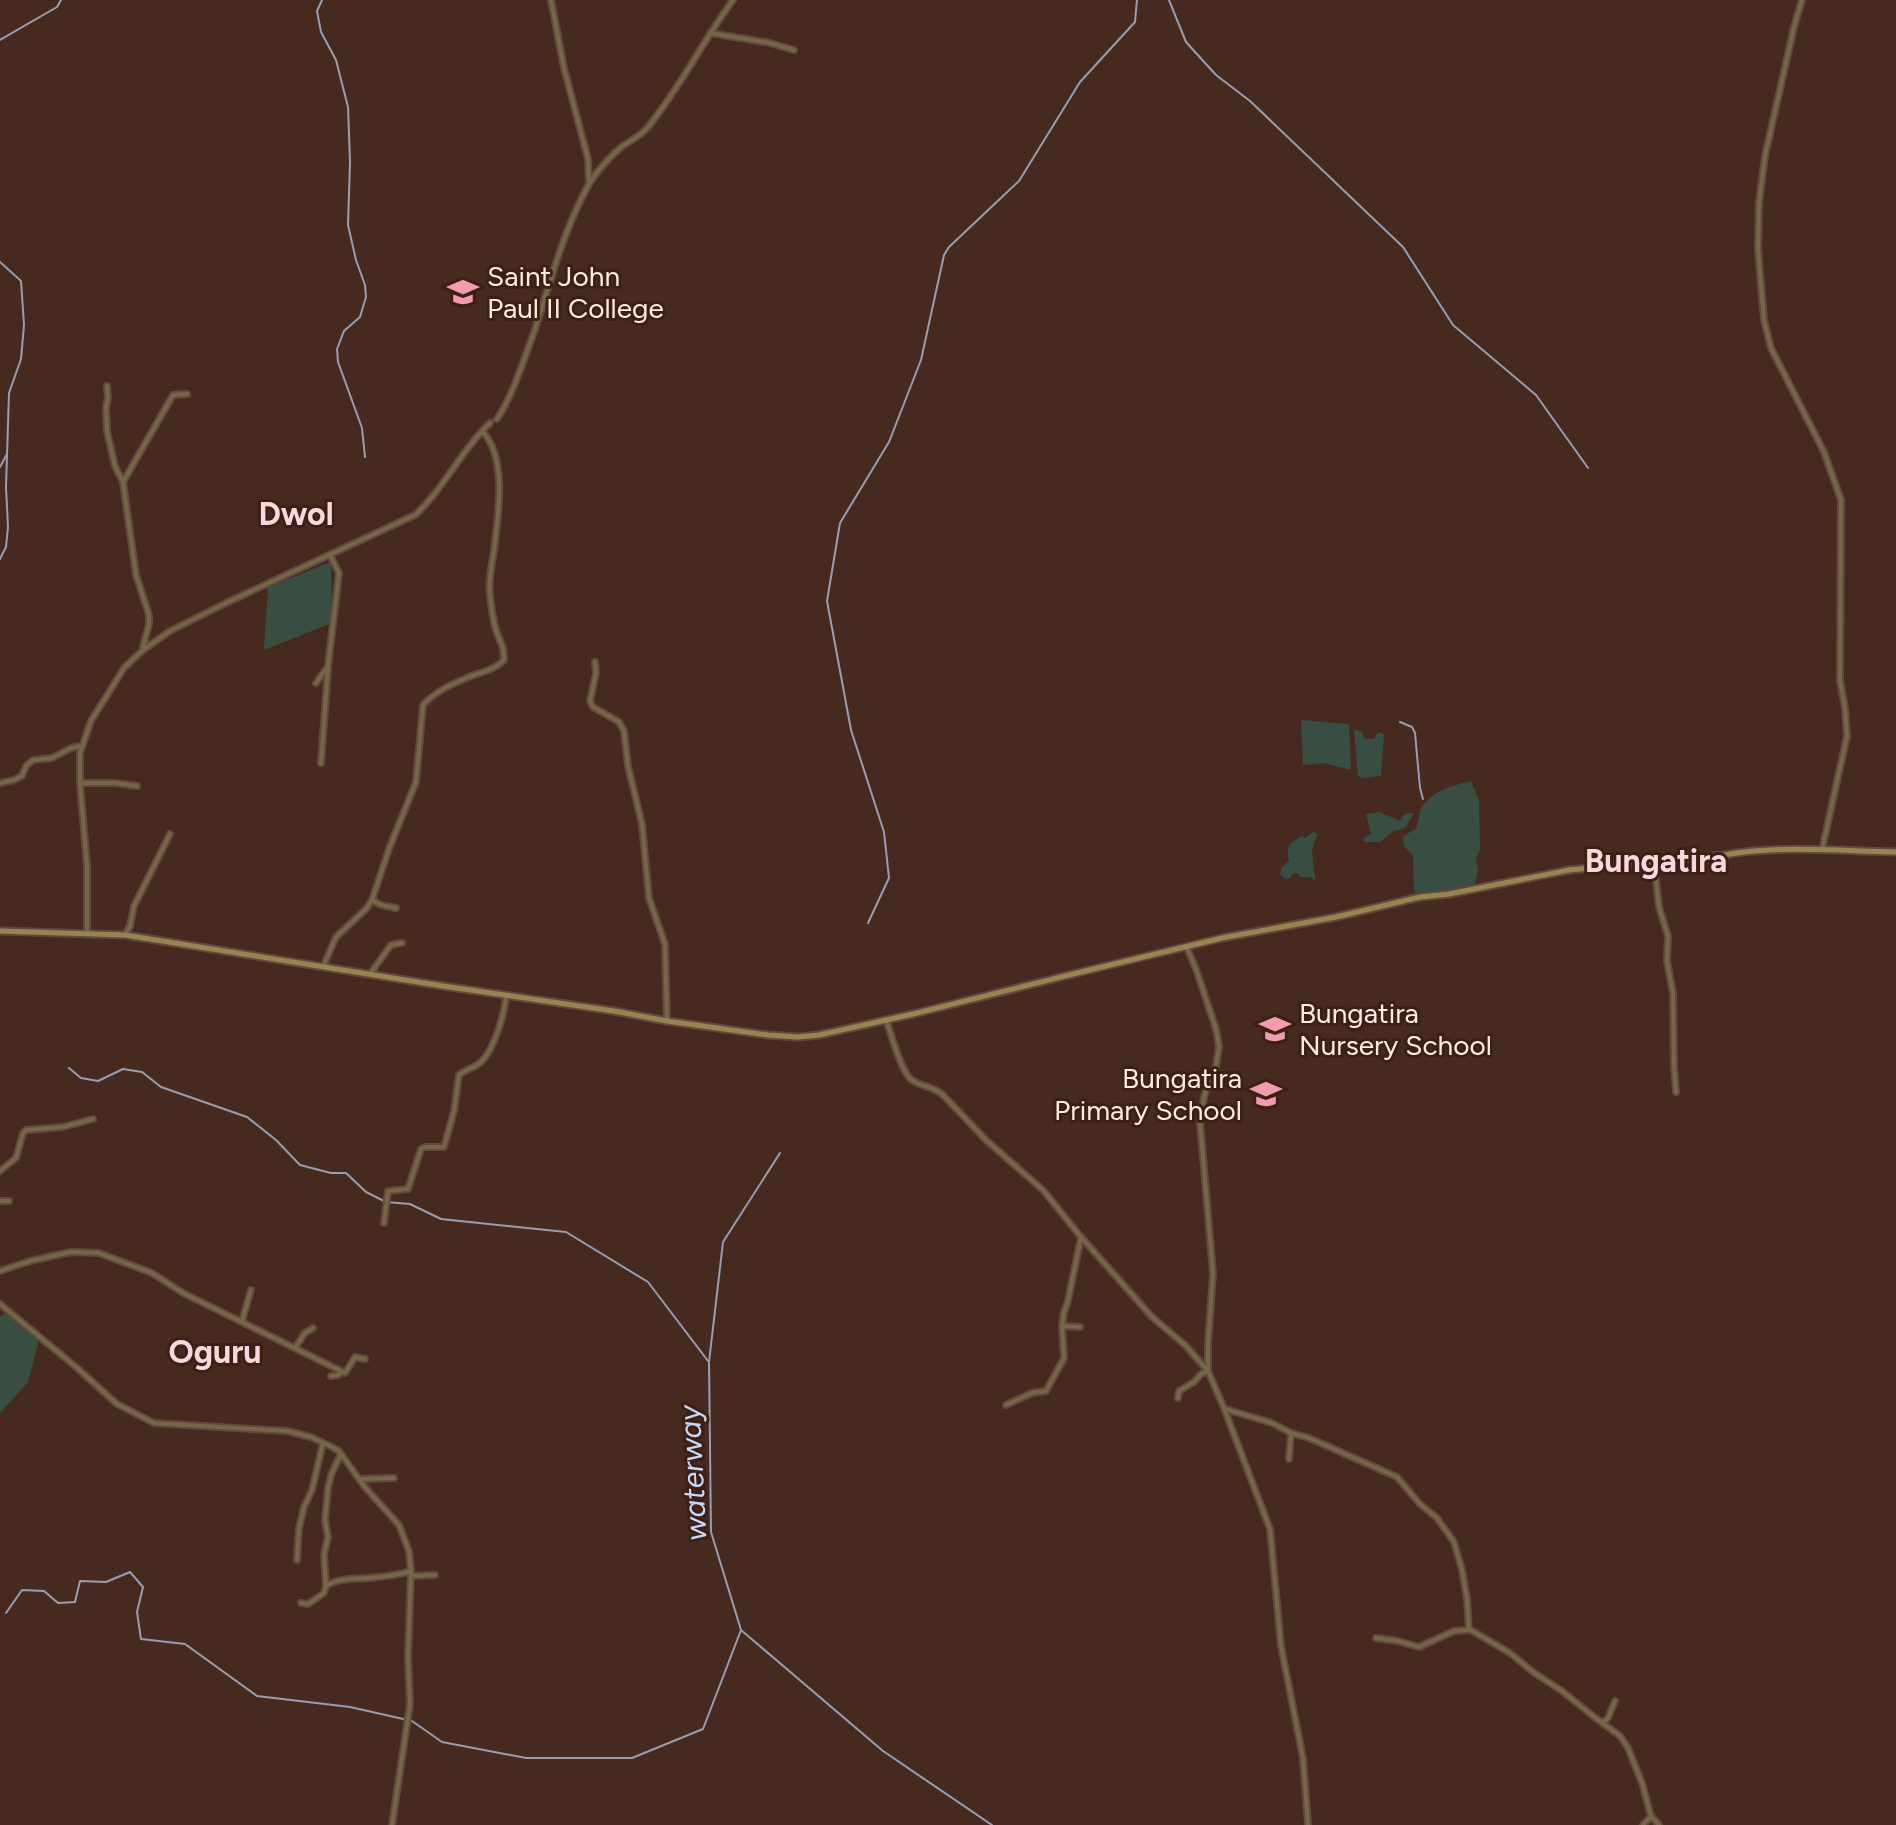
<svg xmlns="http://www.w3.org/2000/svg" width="1896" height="1825" viewBox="0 0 1896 1825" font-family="Figtree,sans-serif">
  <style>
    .green { fill: #394e42 }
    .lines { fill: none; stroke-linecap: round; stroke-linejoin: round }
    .stream { stroke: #989db0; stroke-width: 2 }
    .street-casing { stroke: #64493e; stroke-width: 8 }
    .secondary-casing { stroke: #64493e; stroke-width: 9 }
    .street { stroke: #736747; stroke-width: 4 }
    .secondary { stroke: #968550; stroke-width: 5 }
    .labels { text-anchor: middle; stroke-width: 6; stroke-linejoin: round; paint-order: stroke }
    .poi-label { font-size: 28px; fill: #feebe3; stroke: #3c2015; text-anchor: start }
    .water-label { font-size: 30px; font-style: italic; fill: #c9d9f9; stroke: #3c2015 }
    .quarter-label { font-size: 32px; font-weight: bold; fill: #fad7de; stroke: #3c2015 }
  </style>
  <rect width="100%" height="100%" fill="#472a1f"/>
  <g class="green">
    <polygon points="331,562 332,623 264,650 268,587"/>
    <polygon points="1301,720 1349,724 1351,770 1324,763 1303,765"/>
    <polygon points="1354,730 1361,731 1365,739 1374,739 1378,732 1384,734 1381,776 1364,778 1358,776"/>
    <path d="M1471,781L1479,800L1480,849L1476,860L1478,870L1475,884L1425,895H1417L1414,890L1413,855L1404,846L1403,836L1416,829C1418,823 1419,815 1421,809C1429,792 1454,785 1471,781Z"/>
    <polygon points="1379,812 1400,821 1404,814 1414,813 1405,828 1392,832 1380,842 1365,842 1364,838 1371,834 1366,814"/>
    <path d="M1313,832L1318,834L1312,849L1315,880L1310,877H1300L1297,873H1293L1290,878L1285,879L1280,874L1282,867L1289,861C1286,845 1288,844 1302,836L1305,838Z"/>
    <polygon points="6,1312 37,1338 38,1344 28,1382 0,1413 0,1317"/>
  </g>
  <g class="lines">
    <g class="stream">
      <polyline points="322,0 317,11 321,32 336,60 348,107 350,162 348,225 356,260 365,285 366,297 360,317 344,331 337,349 338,362 362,428 365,457"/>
      <polyline points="1169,0 1186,42 1216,75 1250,101 1403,247 1453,325 1536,395 1588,468"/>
      <polyline points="0,40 57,7 61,0"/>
      <polyline points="0,262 21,281 24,325 21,359 9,393 6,487 8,527 6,547 0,559"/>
      <polyline points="0,467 7,454"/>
      <polyline points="1400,722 1412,727 1415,733 1420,788 1423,799"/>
      <polyline points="868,923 889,878 884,832 851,730 827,601 840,523 889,442 921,360 944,255 949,247 1019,181 1080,82 1135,22 1137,0"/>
      <polyline points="69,1068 81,1078 98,1081 123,1069 142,1072 161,1087 247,1117 276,1140 300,1165 331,1173 346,1173 366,1192 386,1202 410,1204 441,1219 566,1232 648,1282 708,1361"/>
      <polyline points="780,1153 723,1242 709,1362 711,1532 741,1630 883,1751 992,1825"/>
      <polyline points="6,1613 22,1590 44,1591 58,1603 75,1602 80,1581 106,1582 130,1572 143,1587 137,1612 141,1639 185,1644 257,1696 350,1707 412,1721 442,1742 526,1758 632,1758 703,1729 741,1630"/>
    </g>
    <defs>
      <g id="street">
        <polyline points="551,0 564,68 588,159 589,181"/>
        <polyline points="1802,0 1794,27 1765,156 1759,202 1758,249 1764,320 1771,348 1824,452 1841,500 1840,681 1845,708 1847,736 1822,850"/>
        <polyline points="710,33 770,43 794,50"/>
        <polyline points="107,386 108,398 106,407 107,431 115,466 123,482 136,575 149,615 149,624 143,647"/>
        <path d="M497,419C514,393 522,364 533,335C550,285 562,233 588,186C596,172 611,155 624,145C633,139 641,136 648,127C680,88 703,41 733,0"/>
        <polyline points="123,482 173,395 187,394"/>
        <polyline points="595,662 596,673 590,701 593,707 619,722 624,731 628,766 642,824 649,898 665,944 667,1021"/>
        <polyline points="316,683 328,666 339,573 330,555"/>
        <polyline points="321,763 328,668"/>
        <polyline points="0,783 14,780 22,776 26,766 33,760 52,758 71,748 81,746"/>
        <polyline points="80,783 115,783 137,786"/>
        <polyline points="1654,862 1659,907 1668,936 1667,961 1673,993 1674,1066 1676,1092"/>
        <polyline points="372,900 381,905 396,908"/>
        <path d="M87,933V866L80,783V753L91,721L124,668L143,650L170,631L228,602L415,515C444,489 461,450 490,423"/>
        <polyline points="125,935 130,926 134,906 170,834"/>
        <polyline points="1187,948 1196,969 1216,1029 1219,1047 1214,1079 1207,1088 1204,1097 1200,1122 1213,1273 1208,1344 1208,1371 1224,1408 1270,1529 1281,1646 1303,1758 1308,1825"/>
        <path d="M323,967L336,937L366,909L372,900L390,846L416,782L423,705C436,691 452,684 469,677C481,672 495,670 504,660C504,643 500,644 496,630C493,619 491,606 490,594C488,579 492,565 494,550C498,517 508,457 482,431"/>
        <polyline points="370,974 391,945 402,943"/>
        <path d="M886,1020C891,1033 901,1073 912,1080C920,1086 931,1086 942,1094L986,1140L1043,1190L1081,1237L1152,1317L1185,1345L1208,1371L1201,1374L1194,1382L1179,1391L1178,1398"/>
        <polyline points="0,1171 16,1158 23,1133 26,1130 63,1127 93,1119"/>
        <polyline points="0,1201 9,1201"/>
        <path d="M384,1223L388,1191L408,1189L421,1149L425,1147H444L454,1111L459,1075C466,1069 475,1068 481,1062C494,1050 505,1013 506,995"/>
        <polyline points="0,1271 30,1261 71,1252 99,1253 152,1273 183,1293 345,1373 355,1357 365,1359"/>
        <polyline points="0,1304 76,1367 117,1404 154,1423 287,1431 311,1437 332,1447 339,1451 364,1486 399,1525 409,1551 411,1571 408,1658 410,1704 392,1825"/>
        <polyline points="242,1321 251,1290"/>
        <polyline points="1062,1326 1064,1312 1068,1301 1081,1237"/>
        <polyline points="295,1348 305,1333 313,1328"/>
        <polyline points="331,1376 338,1375 341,1372"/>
        <polyline points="1006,1405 1032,1393 1046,1391 1064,1358 1062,1326 1080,1327"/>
        <polyline points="1225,1409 1272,1423 1291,1433 1309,1438 1397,1477 1420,1504 1437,1518 1454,1542 1462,1570 1467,1599 1469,1629 1510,1653 1533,1672 1562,1691 1593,1716 1620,1736 1628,1748 1642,1783 1651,1816 1659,1825"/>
        <polyline points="1289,1459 1291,1433"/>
        <polyline points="361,1479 394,1478"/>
        <polyline points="297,1560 299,1528 304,1507 312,1490 323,1443"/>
        <polyline points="411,1576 435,1575"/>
        <path d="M326,1586C341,1576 361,1580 378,1577C389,1576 401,1574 411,1571"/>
        <polyline points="301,1603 308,1604 324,1593 326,1586 324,1555 328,1537 325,1520 328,1488 331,1475 341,1454"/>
        <polyline points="1376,1638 1398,1641 1419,1647 1454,1631 1468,1630"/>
        <polyline points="1602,1723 1608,1718 1615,1701"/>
        <polyline points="1643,1825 1651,1816"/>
      </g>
      <path id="secondary" d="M0,931L125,935L443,986L614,1011L667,1021L768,1035L798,1037L819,1035L913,1014L1081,972L1222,938L1336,917L1420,897L1449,894L1569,870L1724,855C1780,845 1839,851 1896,852"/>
    </defs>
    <use href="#street" class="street-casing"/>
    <use href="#secondary" class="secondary-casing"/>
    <use href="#street" class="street"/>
    <use href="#secondary" class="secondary"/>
  </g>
  <defs>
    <symbol id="school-bare" viewBox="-9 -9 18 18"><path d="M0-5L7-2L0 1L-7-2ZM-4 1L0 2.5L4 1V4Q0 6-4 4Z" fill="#f29aaf" stroke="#3c2015" stroke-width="2.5" paint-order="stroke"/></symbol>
  </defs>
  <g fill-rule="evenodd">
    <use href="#school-bare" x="441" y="270" width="44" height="44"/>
    <use href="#school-bare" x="1253" y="1007" width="44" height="44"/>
    <use href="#school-bare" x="1244" y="1072" width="44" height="44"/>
  </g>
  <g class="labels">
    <g class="poi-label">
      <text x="487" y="286">Saint John<tspan x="487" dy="32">Paul II College</tspan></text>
      <text x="1299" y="1023">Bungatira<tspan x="1299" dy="32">Nursery School</tspan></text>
      <text x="1242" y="1088" text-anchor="end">Bungatira<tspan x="1242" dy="32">Primary School</tspan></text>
    </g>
    <g class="water-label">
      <text transform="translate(693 1473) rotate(-93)" y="10">waterway</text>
    </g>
    <g class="quarter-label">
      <text x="296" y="525">Dwol</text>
      <text x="1656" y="872">Bungatira</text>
      <text x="215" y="1363">Oguru</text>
    </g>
  </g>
</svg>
